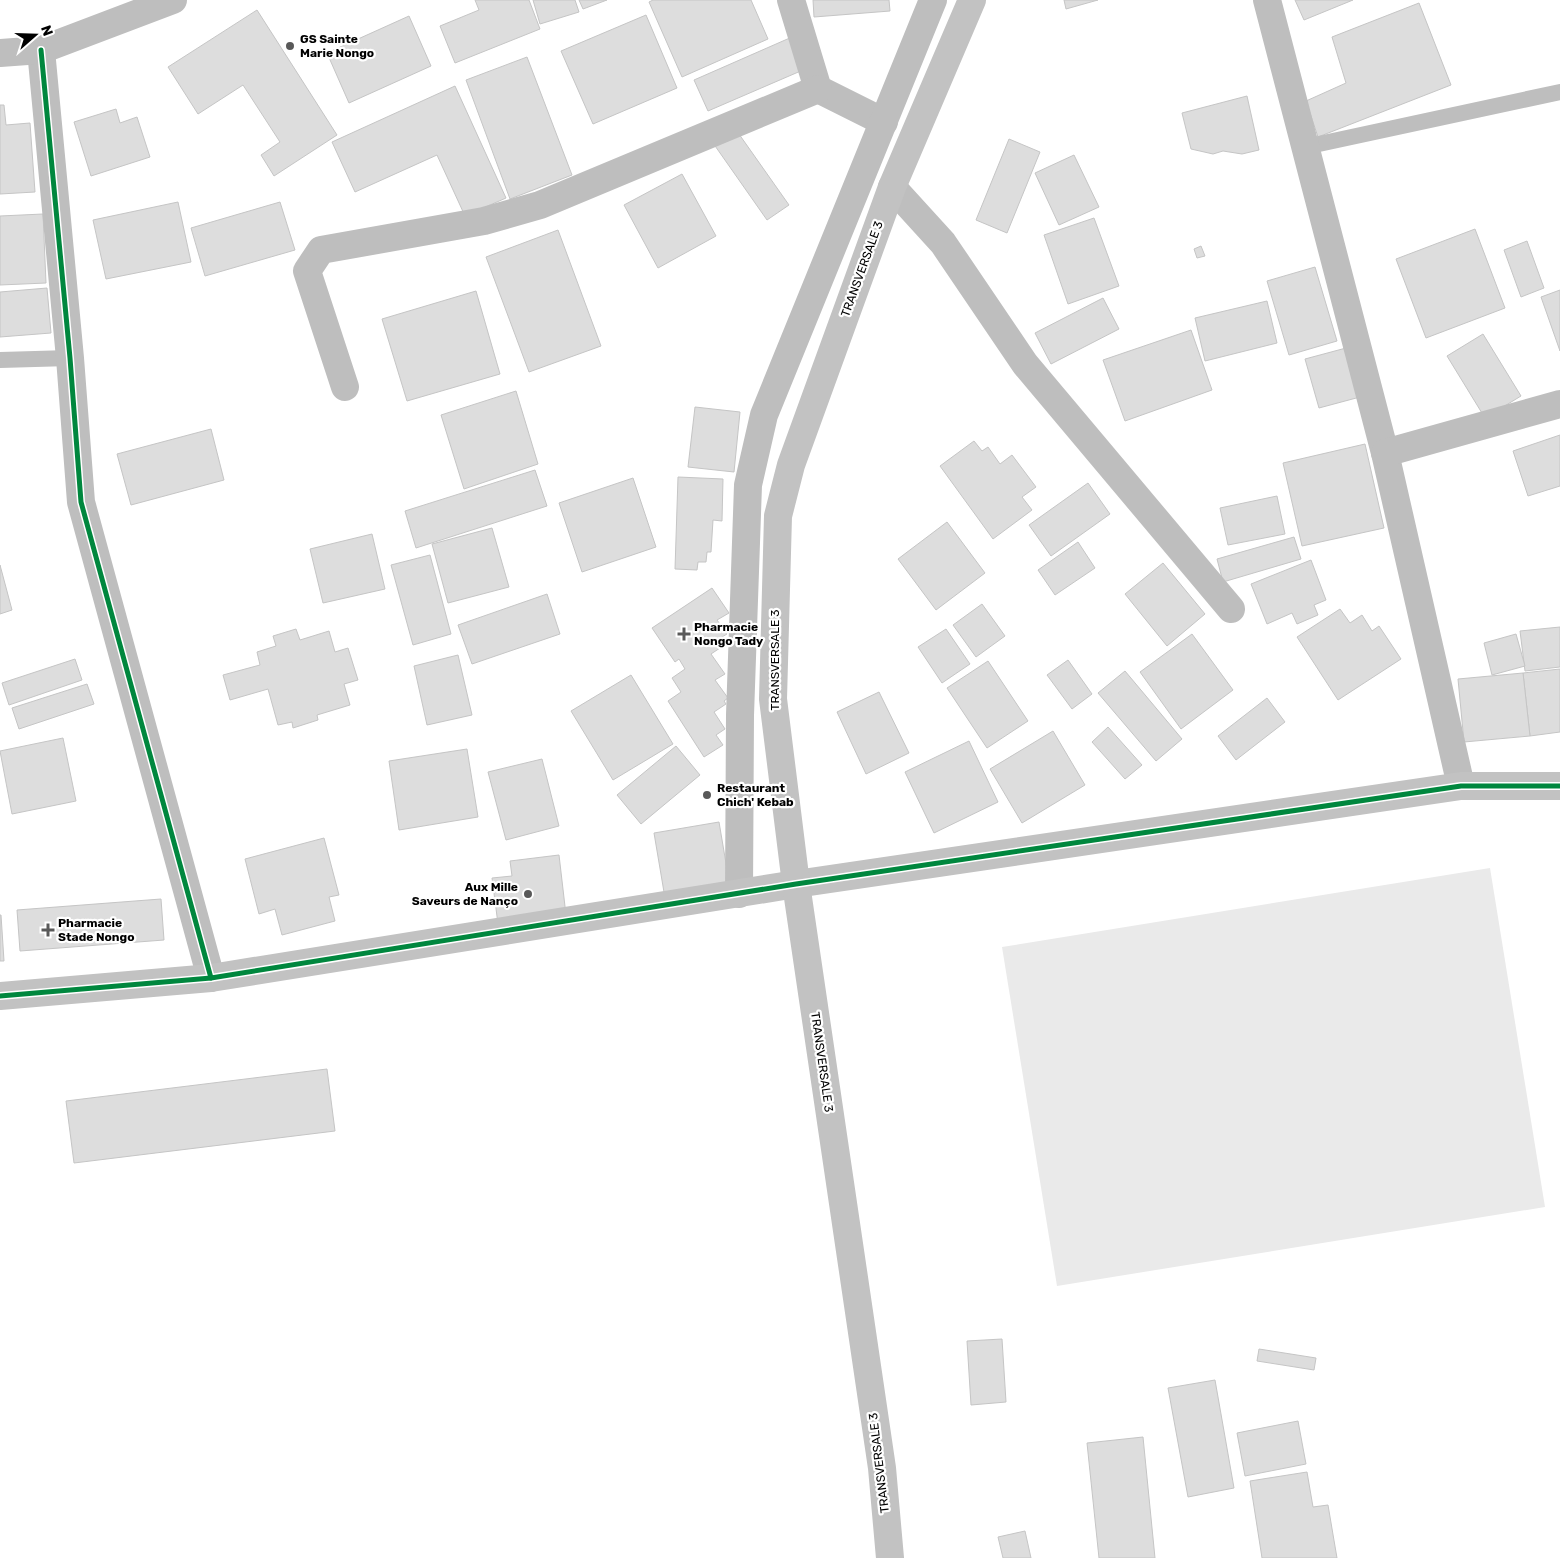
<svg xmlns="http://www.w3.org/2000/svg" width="1560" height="1558" viewBox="0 0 1560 1558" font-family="Rubik,sans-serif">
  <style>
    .green { fill: #eaeaea }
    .building { fill: #ddd; stroke: #c5c5c5 }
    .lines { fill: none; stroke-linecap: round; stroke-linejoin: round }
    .lane { stroke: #bebebe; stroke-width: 16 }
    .street { stroke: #bebebe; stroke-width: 28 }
    .secondary { stroke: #c2c2c2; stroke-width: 28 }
    .cycleway-casing { stroke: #fff; stroke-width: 8 }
    .cycleway { stroke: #00873e; stroke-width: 5 }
    .poi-dot { fill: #595959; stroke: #fff; stroke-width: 2 }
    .labels { text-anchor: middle; stroke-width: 4.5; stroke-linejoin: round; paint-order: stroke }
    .poi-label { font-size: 12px; font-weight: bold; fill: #000; stroke: #fff; text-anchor: start }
    .street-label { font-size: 12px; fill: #000; stroke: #fff }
  </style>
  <rect width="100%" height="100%" fill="#fff"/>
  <polygon class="green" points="1490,868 1545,1207 1057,1286 1002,947"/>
  <g class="building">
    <polygon points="475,0 529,0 540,29 455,63 440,26 479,10"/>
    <polygon points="533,0 575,0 579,12 540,24"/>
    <polygon points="579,0 607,0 583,9"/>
    <polygon points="653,0 751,0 768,39 682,77 649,2"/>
    <polygon points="813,0 889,0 890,11 814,17"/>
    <polygon points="1064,0 1098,0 1066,9"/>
    <polygon points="1295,0 1353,0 1304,20"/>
    <polygon points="1419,3 1451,85 1318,137 1306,101 1346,83 1332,37"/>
    <polygon points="257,10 337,135 274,176 261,155 280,142 243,85 198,114 168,67"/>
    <polygon points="646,15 677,88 593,124 561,51"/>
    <polygon points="409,16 431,66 349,103 327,53"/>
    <polygon points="792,37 803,70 708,111 694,80"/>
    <polygon points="527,57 572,175 510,199 466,80"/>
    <polygon points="455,86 506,198 465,216 437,155 355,192 332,142"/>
    <polygon points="1247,96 1259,150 1242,154 1223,151 1213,154 1191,149 1182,113"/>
    <polygon points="0,105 4,105 6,125 30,123 35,192 0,194"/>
    <polygon points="116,109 120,123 137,117 150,157 91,176 74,122"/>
    <polygon points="734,127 789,205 767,220 713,143"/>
    <polygon points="1009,139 1040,152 1007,233 976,220"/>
    <polygon points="1074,155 1099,207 1059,225 1035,173"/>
    <polygon points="682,174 716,236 658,268 624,205"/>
    <polygon points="178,202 191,262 106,279 93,220"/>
    <polygon points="280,202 295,250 205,276 191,228"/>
    <polygon points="43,214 46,283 0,285 0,216"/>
    <polygon points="1094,218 1119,286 1068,304 1044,235"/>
    <polygon points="1475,229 1505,308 1426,338 1396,259"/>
    <polygon points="558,230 601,346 529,372 486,257"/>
    <polygon points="1527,241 1544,288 1521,297 1504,250"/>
    <polygon points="1201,246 1205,256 1197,258 1194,249"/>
    <polygon points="1315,267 1337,341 1289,355 1267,281"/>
    <polygon points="47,288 51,333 0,337 0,292"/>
    <polygon points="1560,290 1560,351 1541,297"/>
    <polygon points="476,291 500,374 407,401 382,319"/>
    <polygon points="1103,298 1119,329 1051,364 1035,333"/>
    <polygon points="1267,301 1277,343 1205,361 1195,318"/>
    <polygon points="1191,330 1212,390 1125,421 1103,360"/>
    <polygon points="1483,334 1521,396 1485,418 1447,356"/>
    <polygon points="1346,348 1360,397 1319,408 1305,359"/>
    <polygon points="516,391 538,464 464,489 441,415"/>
    <polygon points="695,407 740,412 734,472 688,467"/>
    <polygon points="211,429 224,480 131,505 117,454"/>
    <polygon points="1560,435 1560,486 1528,496 1513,451"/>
    <polygon points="974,441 982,451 988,447 1000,464 1012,455 1036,487 1022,497 1032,510 993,539 940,466"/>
    <polygon points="1365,444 1384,528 1302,546 1283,463"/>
    <polygon points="535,470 547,506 416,548 405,511"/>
    <polygon points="678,477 723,479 722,521 713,520 711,552 707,552 706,562 698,562 697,570 675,569"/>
    <polygon points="633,478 656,547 582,572 559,503"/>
    <polygon points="1088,483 1110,514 1051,556 1029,525"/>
    <polygon points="1277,496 1285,534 1228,545 1220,508"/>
    <polygon points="947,522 985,573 936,610 898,559"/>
    <polygon points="492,528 509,587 448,603 432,544"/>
    <polygon points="372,534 385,589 323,603 310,549"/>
    <polygon points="1294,537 1301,559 1223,582 1217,559"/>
    <polygon points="1078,542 1095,568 1055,595 1038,570"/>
    <polygon points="430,555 451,634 413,645 391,565"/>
    <polygon points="1311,560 1326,600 1314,605 1318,615 1297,624 1292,613 1267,624 1251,584"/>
    <polygon points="1163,563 1205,614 1167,646 1125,594"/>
    <polygon points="0,565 12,610 0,614"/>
    <polygon points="712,588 729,613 717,620 727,634 722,637 726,644 711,654 725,674 715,680 728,698 724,701 726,704 714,712 725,729 716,735 723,745 704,757 668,701 681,692 672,678 685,669 679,659 675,662 652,628"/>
    <polygon points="547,594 560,634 472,664 458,625"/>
    <polygon points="982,604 1005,636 976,657 953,625"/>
    <polygon points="1340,609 1350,623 1362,615 1372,631 1379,626 1401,659 1338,700 1297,637"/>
    <polygon points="1560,627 1560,667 1525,671 1520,631"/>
    <polygon points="296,629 300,640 329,631 335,652 348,648 358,680 344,684 350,705 317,715 318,720 293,728 292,722 278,725 268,689 230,700 223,675 260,665 257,652 276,646 273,636"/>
    <polygon points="946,629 970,664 942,683 918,647"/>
    <polygon points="1192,634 1233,690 1181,729 1140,672"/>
    <polygon points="1516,634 1525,666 1492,675 1484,643"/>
    <polygon points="458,655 472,715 427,725 414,666"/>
    <polygon points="75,659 82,680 9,705 2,683"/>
    <polygon points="1068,660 1092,694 1072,709 1047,675"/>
    <polygon points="988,661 1028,721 987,748 947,688"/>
    <polygon points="1560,669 1560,732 1530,736 1523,673"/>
    <polygon points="1125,671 1182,739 1156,761 1098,693"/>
    <polygon points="1523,673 1530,736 1464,742 1458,679"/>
    <polygon points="631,675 673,744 613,780 571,711"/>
    <polygon points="87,684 94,704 19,729 12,708"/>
    <polygon points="879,692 909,753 866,774 837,712"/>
    <polygon points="1267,698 1285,722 1236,760 1218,736"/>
    <polygon points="1108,727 1142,765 1125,779 1092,742"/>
    <polygon points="1053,731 1085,785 1022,823 990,769"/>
    <polygon points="63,738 76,801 12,814 0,751"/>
    <polygon points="969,741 998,802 934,833 905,772"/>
    <polygon points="676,746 700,775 641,824 617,795"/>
    <polygon points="467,749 478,817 399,830 389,761"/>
    <polygon points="542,759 559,826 506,840 488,772"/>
    <polygon points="719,822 730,887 665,898 654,833"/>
    <polygon points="324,838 339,895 329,897 335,921 282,935 275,909 259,914 245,859"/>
    <polygon points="559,855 566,915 498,924 492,878 512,876 510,861"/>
    <polygon points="161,899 164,940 20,951 17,910"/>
    <polygon points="0,915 1,915 4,961 0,961"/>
    <polygon points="327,1069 335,1131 74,1163 66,1101"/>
    <polygon points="1002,1339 1006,1402 971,1405 967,1341"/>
    <polygon points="1259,1349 1316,1358 1314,1370 1257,1361"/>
    <polygon points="1215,1380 1234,1488 1188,1497 1168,1388"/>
    <polygon points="1298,1421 1306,1464 1245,1476 1237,1433"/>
    <polygon points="1143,1437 1155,1558 1099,1558 1087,1443"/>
    <polygon points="1307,1472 1313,1507 1328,1505 1337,1558 1262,1558 1250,1481"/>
    <polygon points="1025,1531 1031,1558 1003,1558 998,1537"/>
  </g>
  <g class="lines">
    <g class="lane">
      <polyline points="1305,147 1560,92"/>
      <polyline points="0,360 70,358"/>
    </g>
    <g class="street">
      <polyline points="791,0 818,89 884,122"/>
      <polyline points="1267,0 1385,453 1461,786"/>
      <polyline points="41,50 70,358 81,502 211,978"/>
      <polyline points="0,53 41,50 173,0"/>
      <polyline points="892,187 943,243 1025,364 1231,609"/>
      <polyline points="345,387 307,271 321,250 484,221 540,205 818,89"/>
      <polyline points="1385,453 1560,404"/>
      <polyline points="739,894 740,715 748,485 764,415 933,0"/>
    </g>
    <g class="secondary">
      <polyline points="0,996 211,978 796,884 1461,786 1560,786"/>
      <polyline points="890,1558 882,1468 796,884 773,699 778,516 791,465 892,187 972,0"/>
    </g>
    <defs>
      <g id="cycleway">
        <polyline points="41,50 70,358 81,502 211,978"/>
        <polyline points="0,996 211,978 796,884 1461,786 1560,786"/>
      </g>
    </defs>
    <use href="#cycleway" class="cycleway-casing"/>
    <use href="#cycleway" class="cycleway"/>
  </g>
  <g class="poi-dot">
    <circle cx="290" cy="46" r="5"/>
    <path d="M681.5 626.5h5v5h5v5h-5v5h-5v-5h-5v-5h5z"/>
    <circle cx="707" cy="795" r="5"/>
    <circle cx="528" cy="894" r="5"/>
    <path d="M45.5 922.5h5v5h5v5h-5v5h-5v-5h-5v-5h5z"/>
  </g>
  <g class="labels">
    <g class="poi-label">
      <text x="300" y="43">GS Sainte<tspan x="300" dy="14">Marie Nongo</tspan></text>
      <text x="694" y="631">Pharmacie<tspan x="694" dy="14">Nongo Tady</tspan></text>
      <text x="717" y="792">Restaurant<tspan x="717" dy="14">Chich' Kebab</tspan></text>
      <text x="518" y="891" text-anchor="end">Aux Mille<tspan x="518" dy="14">Saveurs de Nanço</tspan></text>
      <text x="58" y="927">Pharmacie<tspan x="58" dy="14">Stade Nongo</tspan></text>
    </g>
    <g class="street-label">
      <text transform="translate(862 269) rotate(-70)" y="4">TRANSVERSALE 3</text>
      <text transform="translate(775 660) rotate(-90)" y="4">TRANSVERSALE 3</text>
      <text transform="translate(822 1062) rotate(82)" y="4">TRANSVERSALE 3</text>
      <text transform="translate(879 1463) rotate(-97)" y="4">TRANSVERSALE 3</text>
    </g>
  </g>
  <g transform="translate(35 35) rotate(70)" stroke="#ffffff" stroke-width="4" paint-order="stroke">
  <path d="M0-4L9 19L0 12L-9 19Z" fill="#000000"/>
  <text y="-8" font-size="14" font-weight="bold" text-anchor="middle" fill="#000000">N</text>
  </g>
</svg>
